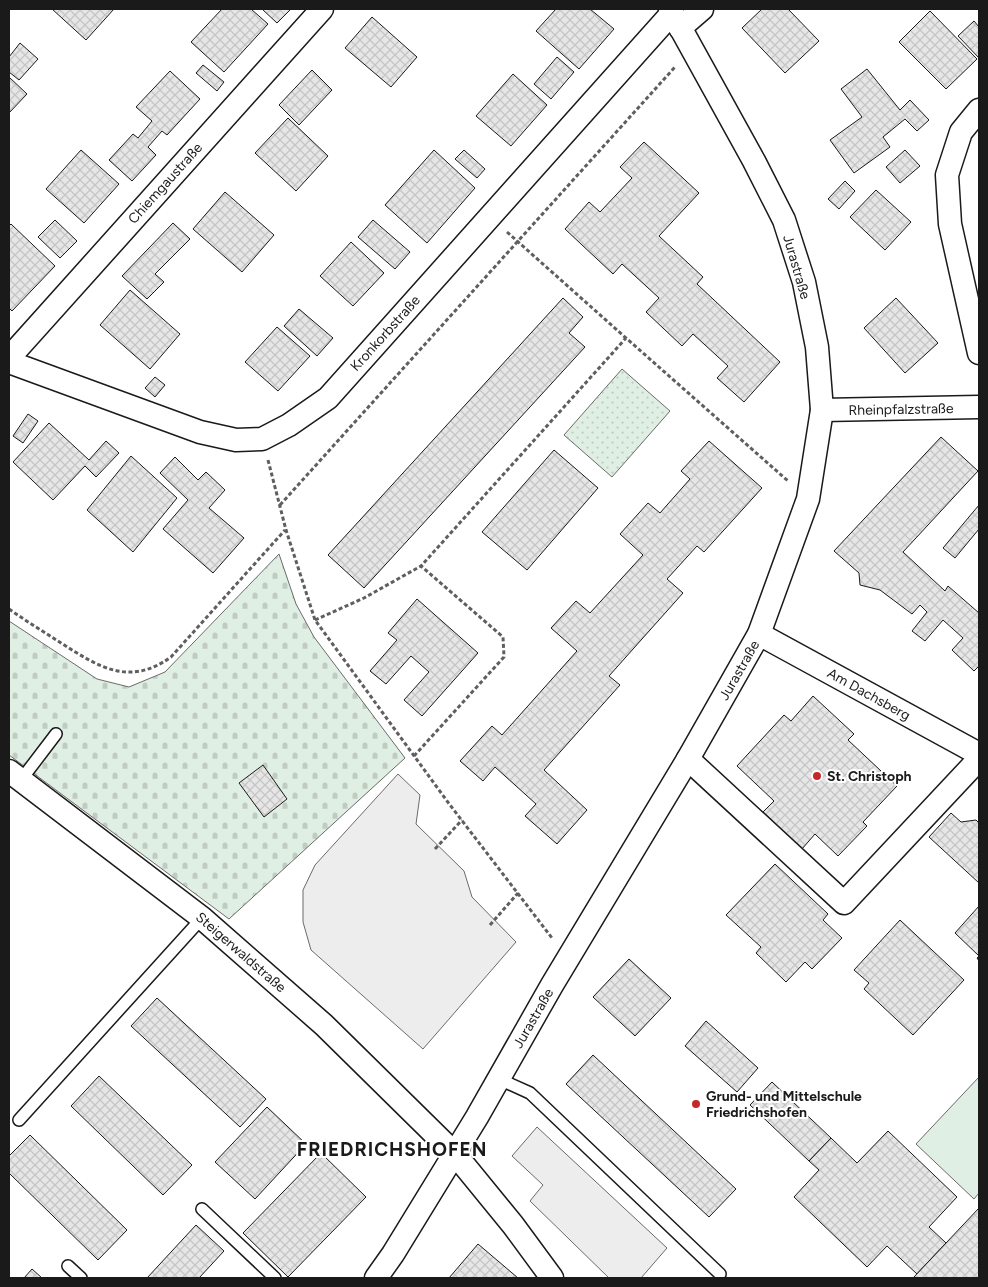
<svg xmlns="http://www.w3.org/2000/svg" width="988" height="1287" viewBox="0 0 988 1287" font-family="Figtree,sans-serif">
  <style>
    .grass { fill: #e0efe3; stroke: #6a6a6a }
    .cemetery { fill: url(#cemetery-stones); stroke: #6a6a6a }
    .park { fill: url(#park-dots); stroke: #6a6a6a }
    .parking { fill: #ededed; stroke: #6a6a6a }
    .building { fill: url(#building-cross-hatch); stroke: #1a1a1a }
    .lines { fill: none; stroke-linecap: round; stroke-linejoin: round }
    .lane-casing { stroke: #1a1a1a; stroke-width: 14 }
    .street-casing { stroke: #1a1a1a; stroke-width: 25 }
    .path { stroke: #5f5f5f; stroke-width: 3; stroke-dasharray: 4 2.5; stroke-linecap: butt }
    .lane { stroke: #fff; stroke-width: 11 }
    .street { stroke: #fff; stroke-width: 22 }
    .poi-dot { fill: #c62828; stroke: #fff; stroke-width: 2 }
    .labels { text-anchor: middle; stroke-width: 4; stroke-linejoin: round; paint-order: stroke }
    .street-label { font-size: 14px; fill: #1a1a1a; stroke: #fff }
    .poi-label { font-size: 14px; font-weight: bold; fill: #1a1a1a; stroke: #fff; text-anchor: start }
    .district-label { font-size: 19px; font-weight: bold; letter-spacing: 1px; fill: #1a1a1a; stroke: #fff }
  </style>
  <defs>
    <pattern id="cemetery-stones" width="16" height="16" patternUnits="userSpaceOnUse" patternTransform="scale(1.25)"><rect width="16" height="16" fill="#e0efe3"/><path d="M2 7V4a2 2 0 0 1 4 0v3zM10 15v-3a2 2 0 0 1 4 0v3z" fill="#c0ccc2"/></pattern>
    <pattern id="park-dots" width="8" height="8" patternUnits="userSpaceOnUse" patternTransform="scale(1.25)"><rect width="8" height="8" fill="#e0efe3"/><path d="M2 2h.1M6 6h.1" fill="none" stroke="#c0ccc2" stroke-width="1.8" stroke-linecap="round"/></pattern>
    <pattern id="building-cross-hatch" width="8" height="8" patternUnits="userSpaceOnUse" patternTransform="scale(1.25)"><rect width="8" height="8" fill="#e6e6e6"/><path d="M0 0l8 8M0 8l8-8" fill="none" stroke="#c5c5c5"/></pattern>
  </defs>
  <rect width="100%" height="100%" fill="#fff"/>
  <polygon class="grass" points="979,1077 979,1193 974,1199 916,1144"/>
  <polygon class="cemetery" points="279,554 296,604 314,637 405,758 229,919 9,755 9,621 97,679 129,687 165,672"/>
  <polygon class="park" points="622,369 670,411 612,477 564,435"/>
  <g class="parking">
    <polygon points="398,774 420,795 416,824 464,871 472,897 516,942 423,1049 311,950 303,922 303,890 315,865"/>
    <polygon points="537,1127 667,1248 641,1278 609,1278 530,1201 543,1185 512,1156"/>
  </g>
  <g class="building">
    <polygon points="52,9 114,9 86,40"/>
    <polygon points="222,9 251,9 268,24 224,72 191,42"/>
    <polygon points="262,9 291,9 277,23"/>
    <polygon points="556,9 590,9 614,29 579,69 536,31"/>
    <polygon points="762,9 788,9 819,41 785,73 742,28"/>
    <polygon points="930,11 977,59 946,89 899,42"/>
    <polygon points="372,17 417,57 391,87 345,48"/>
    <polygon points="974,21 979,27 979,58 958,36"/>
    <polygon points="20,43 38,59 19,80 9,72 9,57"/>
    <polygon points="557,57 574,72 551,99 534,84"/>
    <polygon points="203,65 224,82 217,91 196,73"/>
    <polygon points="867,69 900,110 910,100 929,120 917,131 905,119 883,137 890,147 854,173 830,140 862,117 841,89"/>
    <polygon points="312,70 332,90 299,125 279,105"/>
    <polygon points="170,71 200,99 167,135 162,131 148,147 156,155 132,181 109,160 133,134 138,138 152,121 136,107"/>
    <polygon points="513,74 547,105 511,146 476,116"/>
    <polygon points="9,77 27,94 9,113"/>
    <polygon points="288,118 328,156 296,191 255,153"/>
    <polygon points="644,142 699,193 659,236 703,277 697,284 780,362 744,402 717,378 728,366 693,334 682,346 646,312 659,298 622,264 613,274 565,229 589,202 600,212 632,178 620,167"/>
    <polygon points="81,150 119,184 84,223 46,189"/>
    <polygon points="434,150 475,188 427,243 385,205"/>
    <polygon points="464,150 485,169 477,178 455,159"/>
    <polygon points="905,150 920,166 900,183 886,167"/>
    <polygon points="845,181 855,191 839,209 828,199"/>
    <polygon points="876,190 911,222 885,250 850,217"/>
    <polygon points="225,192 274,235 242,272 193,229"/>
    <polygon points="55,220 77,241 60,258 38,237"/>
    <polygon points="373,220 410,252 395,269 358,237"/>
    <polygon points="173,223 190,239 155,274 164,282 147,299 122,276"/>
    <polygon points="11,224 55,266 12,311 9,308 9,226"/>
    <polygon points="351,242 384,273 353,306 320,276"/>
    <polygon points="130,290 180,334 150,369 100,325"/>
    <polygon points="563,298 583,317 569,333 585,347 364,588 328,555"/>
    <polygon points="896,298 938,343 905,373 864,328"/>
    <polygon points="299,309 333,338 317,356 284,326"/>
    <polygon points="277,327 310,356 278,391 245,362"/>
    <polygon points="155,377 165,385 155,397 145,388"/>
    <polygon points="28,414 38,421 23,443 13,436"/>
    <polygon points="49,423 89,460 106,441 119,453 96,477 85,466 53,500 13,462"/>
    <polygon points="941,437 978,471 903,552 945,591 948,586 979,613 979,666 974,671 952,650 963,638 943,620 925,641 912,631 927,612 920,605 912,614 880,590 860,585 859,573 834,551"/>
    <polygon points="709,441 762,488 704,552 697,546 667,579 683,593 609,676 620,685 544,770 587,810 557,844 525,816 536,804 495,767 483,781 460,761 492,726 502,735 577,651 551,628 576,601 590,613 643,555 620,534 648,503 660,513 690,479 681,471"/>
    <polygon points="554,450 598,488 527,570 482,532"/>
    <polygon points="131,456 177,498 133,552 87,510"/>
    <polygon points="175,457 198,480 206,472 225,490 209,508 244,538 213,573 163,529 188,500 160,473"/>
    <polygon points="979,505 979,529 955,558 943,548"/>
    <polygon points="417,599 478,653 422,716 404,700 429,672 411,656 386,684 370,671 397,640 388,633"/>
    <polygon points="813,696 854,734 848,740 897,786 863,822 867,826 838,856 815,834 802,849 763,812 774,801 737,766 784,715 791,721"/>
    <polygon points="263,765 287,799 264,817 239,783"/>
    <polygon points="951,813 961,822 976,820 979,823 979,883 929,837"/>
    <polygon points="775,864 828,914 823,920 842,938 812,969 805,962 786,982 756,953 761,947 726,915"/>
    <polygon points="979,906 979,961 977,958 979,956 955,933"/>
    <polygon points="900,920 964,980 913,1035 864,989 869,983 854,970"/>
    <polygon points="629,959 671,998 635,1036 593,997"/>
    <polygon points="157,998 266,1099 240,1127 131,1026"/>
    <polygon points="706,1021 758,1068 737,1092 685,1046"/>
    <polygon points="593,1055 736,1189 709,1217 566,1084"/>
    <polygon points="99,1076 192,1165 163,1195 71,1106"/>
    <polygon points="772,1082 831,1138 809,1161 750,1105"/>
    <polygon points="267,1107 306,1144 255,1199 215,1162"/>
    <polygon points="888,1131 957,1197 929,1227 946,1243 917,1274 887,1246 867,1267 794,1197 819,1170 809,1161 831,1138 857,1163"/>
    <polygon points="30,1135 127,1230 98,1260 9,1173 9,1156"/>
    <polygon points="321,1153 366,1197 288,1277 243,1233"/>
    <polygon points="979,1208 979,1278 913,1278"/>
    <polygon points="196,1225 224,1251 199,1278 147,1278"/>
    <polygon points="478,1244 518,1278 449,1278"/>
    <polygon points="32,1269 42,1278 24,1278"/>
  </g>
  <g class="lines">
    <defs>
      <g id="lane">
        <polyline points="21,780 56,734"/>
        <polyline points="499,1079 530,1093 720,1274"/>
        <polyline points="19,1120 202,918"/>
        <polyline points="202,1209 275,1278"/>
        <polyline points="68,1266 81,1278"/>
      </g>
      <g id="street">
        <polyline points="680,28 702,9"/>
        <polyline points="979,110 961,132 947,175 950,224 979,353"/>
        <polyline points="9,358 322,9"/>
        <polyline points="9,362 200,432 236,440 262,439 289,425 328,398 672,13"/>
        <polyline points="822,410 979,407"/>
        <polyline points="759,634 979,754"/>
        <polyline points="688,759 844,903 979,759"/>
        <polyline points="9,771 202,918 324,1025 455,1154 513,1225 552,1278"/>
        <polyline points="376,1278 393,1254 477,1117 552,985 688,759 759,634 808,499 822,410 817,347 804,282 784,220 754,161 670,9"/>
      </g>
    </defs>
    <use href="#lane" class="lane-casing"/>
    <use href="#street" class="street-casing"/>
    <g class="path">
      <polyline points="507,232 626,338"/>
      <polyline points="268,460 286,530 315,620 450,805 552,938"/>
      <polyline points="280,505 675,67"/>
      <path d="M9,609C26,621 44,632 61,643C99,667 129,687 171,657L285,530"/>
      <polyline points="315,620 364,598 421,566 626,338 788,481"/>
      <polyline points="414,756 504,657 503,637 421,566"/>
      <polyline points="435,849 462,820"/>
      <polyline points="490,925 518,893"/>
    </g>
    <use href="#lane" class="lane"/>
    <use href="#street" class="street"/>
  </g>
  <g class="poi-dot">
    <circle cx="817" cy="776" r="5"/>
    <circle cx="696" cy="1104" r="5"/>
  </g>
  <g class="labels">
    <g class="street-label">
      <text transform="translate(165 183) rotate(-48)" y="5">Chiemgaustraße</text>
      <text transform="translate(797 267) rotate(74)" y="5">Jurastraße</text>
      <text transform="translate(385 333) rotate(-48)" y="5">Kronkorbstraße</text>
      <text transform="translate(901 409) rotate(-1)" y="5">Rheinpfalzstraße</text>
      <text transform="translate(739 670) rotate(-60)" y="5">Jurastraße</text>
      <text transform="translate(869 694) rotate(29)" y="5">Am Dachsberg</text>
      <text transform="translate(241 952) rotate(41)" y="5">Steigerwaldstraße</text>
      <text transform="translate(533 1018) rotate(-60)" y="5">Jurastraße</text>
    </g>
    <g class="poi-label">
      <text x="827" y="781">St. Christoph</text>
      <text x="706" y="1101">Grund- und Mittelschule<tspan x="706" dy="16">Friedrichshofen</tspan></text>
    </g>
    <g class="district-label">
      <text x="392" y="1156">FRIEDRICHSHOFEN</text>
    </g>
  </g>
  <rect width="988" height="1287" fill="none" stroke="#1a1a1a" stroke-width="20"/>
</svg>
